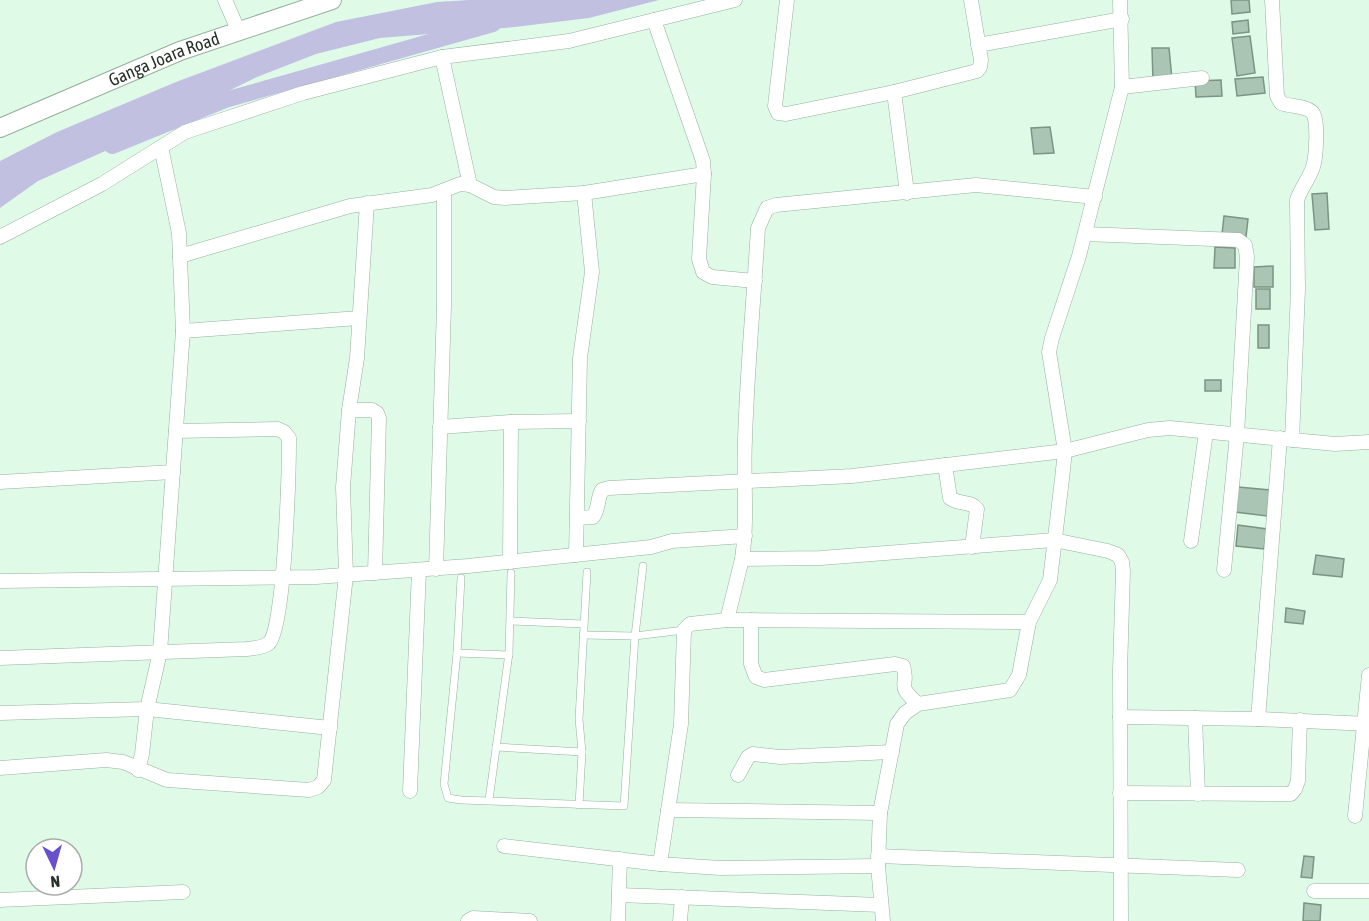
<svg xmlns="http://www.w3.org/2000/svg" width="1369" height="921" viewBox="0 0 1369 921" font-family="'Asap Condensed',sans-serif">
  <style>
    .water { fill: #c1c0e1 }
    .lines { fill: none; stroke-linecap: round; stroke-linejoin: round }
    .canal { stroke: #c1c0e1; stroke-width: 16 }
    .building { fill: #aac5b3; stroke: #7b9483; stroke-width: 1.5 }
    .service-casing { stroke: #96b09f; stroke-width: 8 }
    .minor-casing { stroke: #96b09f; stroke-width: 15 }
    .secondary-casing { stroke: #96b09f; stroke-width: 20 }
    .service { stroke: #fff; stroke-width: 7 }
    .minor { stroke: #fff; stroke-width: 14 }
    .secondary { stroke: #fff; stroke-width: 18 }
    .labels { text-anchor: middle; stroke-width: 5; stroke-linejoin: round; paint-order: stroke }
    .street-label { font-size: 18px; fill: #27322b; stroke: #fff }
  </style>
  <rect width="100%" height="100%" fill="#dffbe8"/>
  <polygon class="water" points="469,0 659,0 589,18 515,27 380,38 316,54 257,77 112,148 38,181 0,208 0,161 57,132 176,82 336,22 437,2"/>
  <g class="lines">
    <polyline class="canal" points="112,146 225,100 493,24"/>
  </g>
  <g class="building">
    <polygon points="1231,0 1249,0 1250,12 1232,14"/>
    <polygon points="1248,20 1249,32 1233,34 1232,22"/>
    <polygon points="1250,36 1255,73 1237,76 1232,38"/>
    <polygon points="1152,48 1169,48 1172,79 1153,81"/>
    <polygon points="1263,77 1265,93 1237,96 1235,79"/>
    <polygon points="1221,80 1222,96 1196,97 1195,81"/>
    <polygon points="1050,127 1054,153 1034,154 1031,128"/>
    <polygon points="1327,193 1329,229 1315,230 1312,194"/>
    <polygon points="1224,216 1248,219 1246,237 1222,234"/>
    <polygon points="1215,247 1235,248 1235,268 1214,268"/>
    <polygon points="1273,266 1273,287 1254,287 1254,267"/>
    <rect x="1256" y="289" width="14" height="20"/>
    <rect x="1258" y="325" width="11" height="23"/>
    <rect x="1205" y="380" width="16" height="11"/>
    <polygon points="1238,487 1270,490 1267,516 1235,512"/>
    <polygon points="1238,525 1267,529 1264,549 1236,546"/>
    <polygon points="1316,555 1344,559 1342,577 1313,574"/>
    <polygon points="1286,608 1305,611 1303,624 1285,622"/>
    <polygon points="1304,856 1314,857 1312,878 1301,877"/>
    <polygon points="1304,903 1321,905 1320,921 1303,921"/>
  </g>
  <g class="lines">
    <defs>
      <g id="service">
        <polyline points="643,566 635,636 684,630"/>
        <polyline points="461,578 457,653 444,784 448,798 461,800 624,806 635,636 583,635"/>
        <polyline points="511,621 583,624"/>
        <polyline points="457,653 509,655"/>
        <polyline points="496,747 582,752"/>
        <polyline points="489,800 509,653 511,573"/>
        <polyline points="579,805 582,752 579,719 587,572"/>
      </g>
      <g id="minor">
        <polyline points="225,0 239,32"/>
        <polyline points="787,0 775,106 778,113 786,114 894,92 977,71 980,67 981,60 971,0"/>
        <path d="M1272,0L1277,96L1281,103C1290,107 1304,105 1312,112C1319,118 1316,158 1313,167C1309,179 1301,188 1297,200L1298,289L1292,440"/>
        <polyline points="654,20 703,161 704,174 699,259 703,272 712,277 755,281"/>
        <polyline points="978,45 1122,19"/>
        <polyline points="442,57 470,185"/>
        <polyline points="1122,87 1202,78"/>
        <polyline points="894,92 907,193"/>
        <polyline points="1085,234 1238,240 1245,245 1247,257 1237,434 1224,570"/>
        <polyline points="0,237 102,184 185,132 303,93 442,57 569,41 735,0"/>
        <polyline points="180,256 350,206 432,195 460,184 470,185 494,197 505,198 584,193 704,174"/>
        <polyline points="183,331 359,318"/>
        <polyline points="349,410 372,410 377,413 379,418 375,573"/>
        <polyline points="440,427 511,422 579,421"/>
        <path d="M945,465L950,498C959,505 970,500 977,509L972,547"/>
        <polyline points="0,482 173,472"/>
        <path d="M577,518L593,517C599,509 597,499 602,490L609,488L852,476L1065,451L1148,430L1170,428L1335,444L1369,442"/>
        <polyline points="1191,541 1206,432"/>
        <polyline points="576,555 580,358 592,272 584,193"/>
        <path d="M742,559C748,520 743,480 745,440C747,369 754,298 758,228L767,208L776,205L976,185L1095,197"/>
        <polyline points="510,562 511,422"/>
        <polyline points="436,569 444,306 444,191"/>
        <polyline points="0,581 316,577 468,566 651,547 672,541 745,536"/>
        <polyline points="727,620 1029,622"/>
        <path d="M751,620V664L756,677L764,680L895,664L903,666C910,687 894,683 918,704"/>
        <path d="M0,658L247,649C254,648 263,648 269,643C285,628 289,467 289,438L284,432L278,429L176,431"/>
        <polyline points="0,713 147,709 330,728"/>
        <polyline points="1120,717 1258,719 1369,724"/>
        <polyline points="1195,718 1198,794"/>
        <polyline points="1258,719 1280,438"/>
        <polyline points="0,768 106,760 123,762 167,780 309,790 318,787 324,780 346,575 343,487 349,410 357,358 367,203"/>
        <polyline points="138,770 142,754 147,709 160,652 183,331 179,233 161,147"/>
        <polyline points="738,775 748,757 753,754 780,757 892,752"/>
        <polyline points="410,791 419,570"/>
        <polyline points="1120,793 1291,794 1295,789 1298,781 1300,720"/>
        <polyline points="668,810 880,813"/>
        <polyline points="1355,816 1369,675"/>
        <polyline points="504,846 660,864"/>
        <polyline points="878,856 1238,870"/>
        <polyline points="878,866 720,868 660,864 681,724 684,630 690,624 727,620 742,559 821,558 1054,540 1108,551 1118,555 1122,562 1123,571 1120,671 1121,921"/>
        <polyline points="1314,891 1369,891"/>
        <polyline points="619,895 881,905"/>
        <polyline points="0,900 183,892"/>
        <polyline points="468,921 473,918 530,921"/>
        <polyline points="618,921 620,859"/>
        <polyline points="680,921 682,897"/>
        <polyline points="883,921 878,866 880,813 897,724 905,713 918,704 1010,690 1019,675 1029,622 1050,580 1062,479 1065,451 1049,352 1052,338 1079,256 1122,87 1120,0"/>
      </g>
      <g id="secondary">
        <path id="s1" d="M0,128L180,51L332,0"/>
      </g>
    </defs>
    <use href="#service" class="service-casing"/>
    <use href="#minor" class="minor-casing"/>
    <use href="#secondary" class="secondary-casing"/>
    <use href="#service" class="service"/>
    <use href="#minor" class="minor"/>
    <use href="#secondary" class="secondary"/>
  </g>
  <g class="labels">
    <g class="street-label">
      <text dy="6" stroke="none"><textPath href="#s1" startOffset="178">Ganga Joara Road</textPath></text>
    </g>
  </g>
  <g transform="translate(54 867) rotate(175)"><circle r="28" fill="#ffffff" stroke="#a9adaa" stroke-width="1.5"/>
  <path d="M0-4.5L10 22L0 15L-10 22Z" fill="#6751ca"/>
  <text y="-9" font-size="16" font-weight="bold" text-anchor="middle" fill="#27322b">N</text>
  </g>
</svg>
